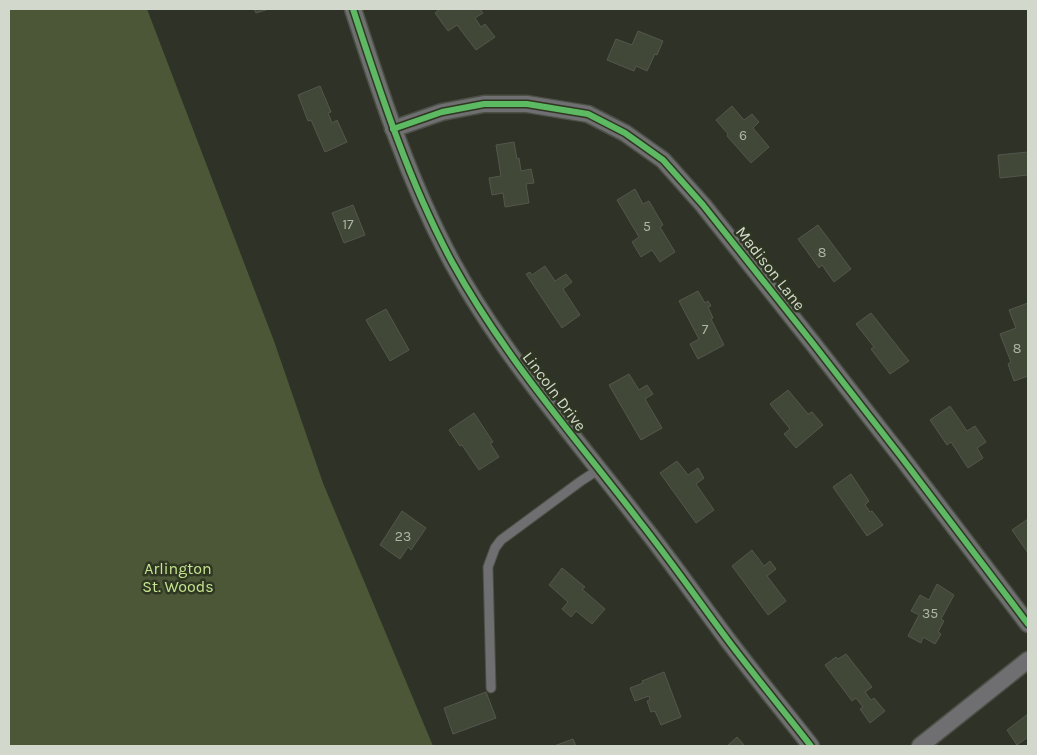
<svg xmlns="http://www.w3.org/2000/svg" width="1037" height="755" viewBox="0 0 1037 755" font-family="Karla,sans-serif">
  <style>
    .green { fill: #4b5736 }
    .building { fill: #424837; stroke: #53574d }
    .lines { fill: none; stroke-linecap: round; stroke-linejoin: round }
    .lane-casing { stroke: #4b4f45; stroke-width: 11 }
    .street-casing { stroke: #4b4f45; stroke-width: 19 }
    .lane { stroke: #6f6e70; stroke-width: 9 }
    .street { stroke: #6f6e70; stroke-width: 16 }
    .cycleway-casing { stroke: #2f3722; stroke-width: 9 }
    .cycleway { stroke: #5cba63; stroke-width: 6 }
    .labels { text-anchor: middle; stroke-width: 5; stroke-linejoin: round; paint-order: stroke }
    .number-label { font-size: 14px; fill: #aeb4a6 }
    .street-label { font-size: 16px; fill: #d2d8cb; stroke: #2f3722 }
    .park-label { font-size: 16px; fill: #c5e58f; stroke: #2f3722 }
  </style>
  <rect width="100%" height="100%" fill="#2e3227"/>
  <polygon class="green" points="9,9 147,9 274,341 323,483 433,746 9,746"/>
  <g class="building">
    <polygon points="254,9 269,9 256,13"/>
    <polygon points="440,9 480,9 483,13 475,18 481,27 485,24 495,37 476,50 457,25 448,31 435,13"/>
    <polygon points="638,31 663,41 657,55 655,54 647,71 636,66 634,71 607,60 616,39 632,45"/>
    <polygon points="320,86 331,112 328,113 332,123 337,120 347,142 325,152 311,120 308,121 298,95"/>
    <polygon points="732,106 744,120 752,114 759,122 753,128 769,147 751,163 727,136 728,134 716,120"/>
    <polygon points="514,142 517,159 519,158 521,171 531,169 534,183 526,184 529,203 505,207 503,193 492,195 489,178 501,176 496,145"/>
    <polygon points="1028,152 1028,175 1000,178 998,155"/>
    <polygon points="635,189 643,204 649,201 663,225 660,227 675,252 660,262 652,250 641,257 632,242 639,237 617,200"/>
    <polygon points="353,205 365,235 344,243 332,213"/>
    <polygon points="818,225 851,269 834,282 822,265 819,268 798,239"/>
    <polygon points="545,266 555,281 566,274 572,282 563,289 580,315 562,328 526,274 530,272 532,275"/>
    <polygon points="698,291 705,303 708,301 711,306 708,307 713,318 711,319 724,345 698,359 690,344 699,339 679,301"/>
    <polygon points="1028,303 1028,376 1014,381 1008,364 1011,362 1000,334 1016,328 1009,310"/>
    <polygon points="386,309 409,350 390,361 366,320"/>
    <polygon points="871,313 909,361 890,374 871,349 874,347 856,324"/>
    <polygon points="629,374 639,390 647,385 653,394 645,399 662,428 641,440 609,385"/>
    <polygon points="788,390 808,414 812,412 823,425 796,448 784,434 790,429 770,404"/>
    <polygon points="950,406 967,431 975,426 986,442 977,448 983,458 968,468 951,442 947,445 930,420"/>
    <polygon points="474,413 493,442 490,443 499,457 479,470 462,445 460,446 449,430"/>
    <polygon points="677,461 688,475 698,468 704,478 696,484 714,510 696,523 660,473"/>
    <polygon points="851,474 869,501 865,505 870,512 872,511 883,525 867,536 833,487"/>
    <polygon points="402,511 426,528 411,550 408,547 400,559 380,545"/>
    <polygon points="1028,519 1028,553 1012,530"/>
    <polygon points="752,550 764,566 770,561 776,569 767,576 786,601 768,615 732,566"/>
    <polygon points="562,568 585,587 582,589 605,609 592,624 576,611 571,617 562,609 568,602 549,585"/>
    <polygon points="937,584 954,595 941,619 944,621 938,632 941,634 935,644 923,637 921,643 908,636 919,615 911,611 920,595 929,600"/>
    <polygon points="846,654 872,687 865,692 871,700 874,698 885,711 870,723 860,709 863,707 856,698 852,701 825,665 836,657 838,659"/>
    <polygon points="664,672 681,717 661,725 655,711 651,712 647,701 650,700 649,696 635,701 630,688 643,683 642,681"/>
    <polygon points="486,692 496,718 453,734 444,708"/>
    <polygon points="1028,714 1028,737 1017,745 1007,730"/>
    <polygon points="737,737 745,746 727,746"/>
    <polygon points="573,739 576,746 554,746"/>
  </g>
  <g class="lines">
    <defs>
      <polyline id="lane" points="491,688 488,567 495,548 501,540 581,481 598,470"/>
      <g id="street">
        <path d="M353,9C381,95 409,182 452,262C504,357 575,437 640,522C670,560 698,600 727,639C754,675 783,710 811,746"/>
        <polyline points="393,129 442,112 484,104 527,104 588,114 625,133 663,160 703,205 811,341 902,458 1028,624"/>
        <polyline points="920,746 1028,660"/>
      </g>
    </defs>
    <use href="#lane" class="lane-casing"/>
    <use href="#street" class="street-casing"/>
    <use href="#lane" class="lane"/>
    <use href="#street" class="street"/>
    <defs>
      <g id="cycleway">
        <path d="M353,9C381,95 409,182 452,262C504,357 575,437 640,522C670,560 698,600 727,639C754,675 783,710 811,746"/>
        <polyline points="393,129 442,112 484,104 527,104 588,114 625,133 663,160 703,205 811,341 902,458 1028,624"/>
      </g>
    </defs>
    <use href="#cycleway" class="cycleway-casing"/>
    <use href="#cycleway" class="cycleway"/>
  </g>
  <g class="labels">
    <g class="number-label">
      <text x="743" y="140">6</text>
      <text x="348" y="229">17</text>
      <text x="647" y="231">5</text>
      <text x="822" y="257">8</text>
      <text x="705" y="334">7</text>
      <text x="1017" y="353">8</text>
      <text x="403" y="541">23</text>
      <text x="930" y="618">35</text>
    </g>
    <g class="street-label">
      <text transform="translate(771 268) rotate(52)" y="6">Madison Lane</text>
      <text transform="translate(555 391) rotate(53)" y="6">Lincoln Drive</text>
    </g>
    <g class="park-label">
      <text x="178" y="574">Arlington<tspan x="178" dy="18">St. Woods</tspan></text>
    </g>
  </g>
  <rect width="1037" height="755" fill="none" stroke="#d2d8cb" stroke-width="20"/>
</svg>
